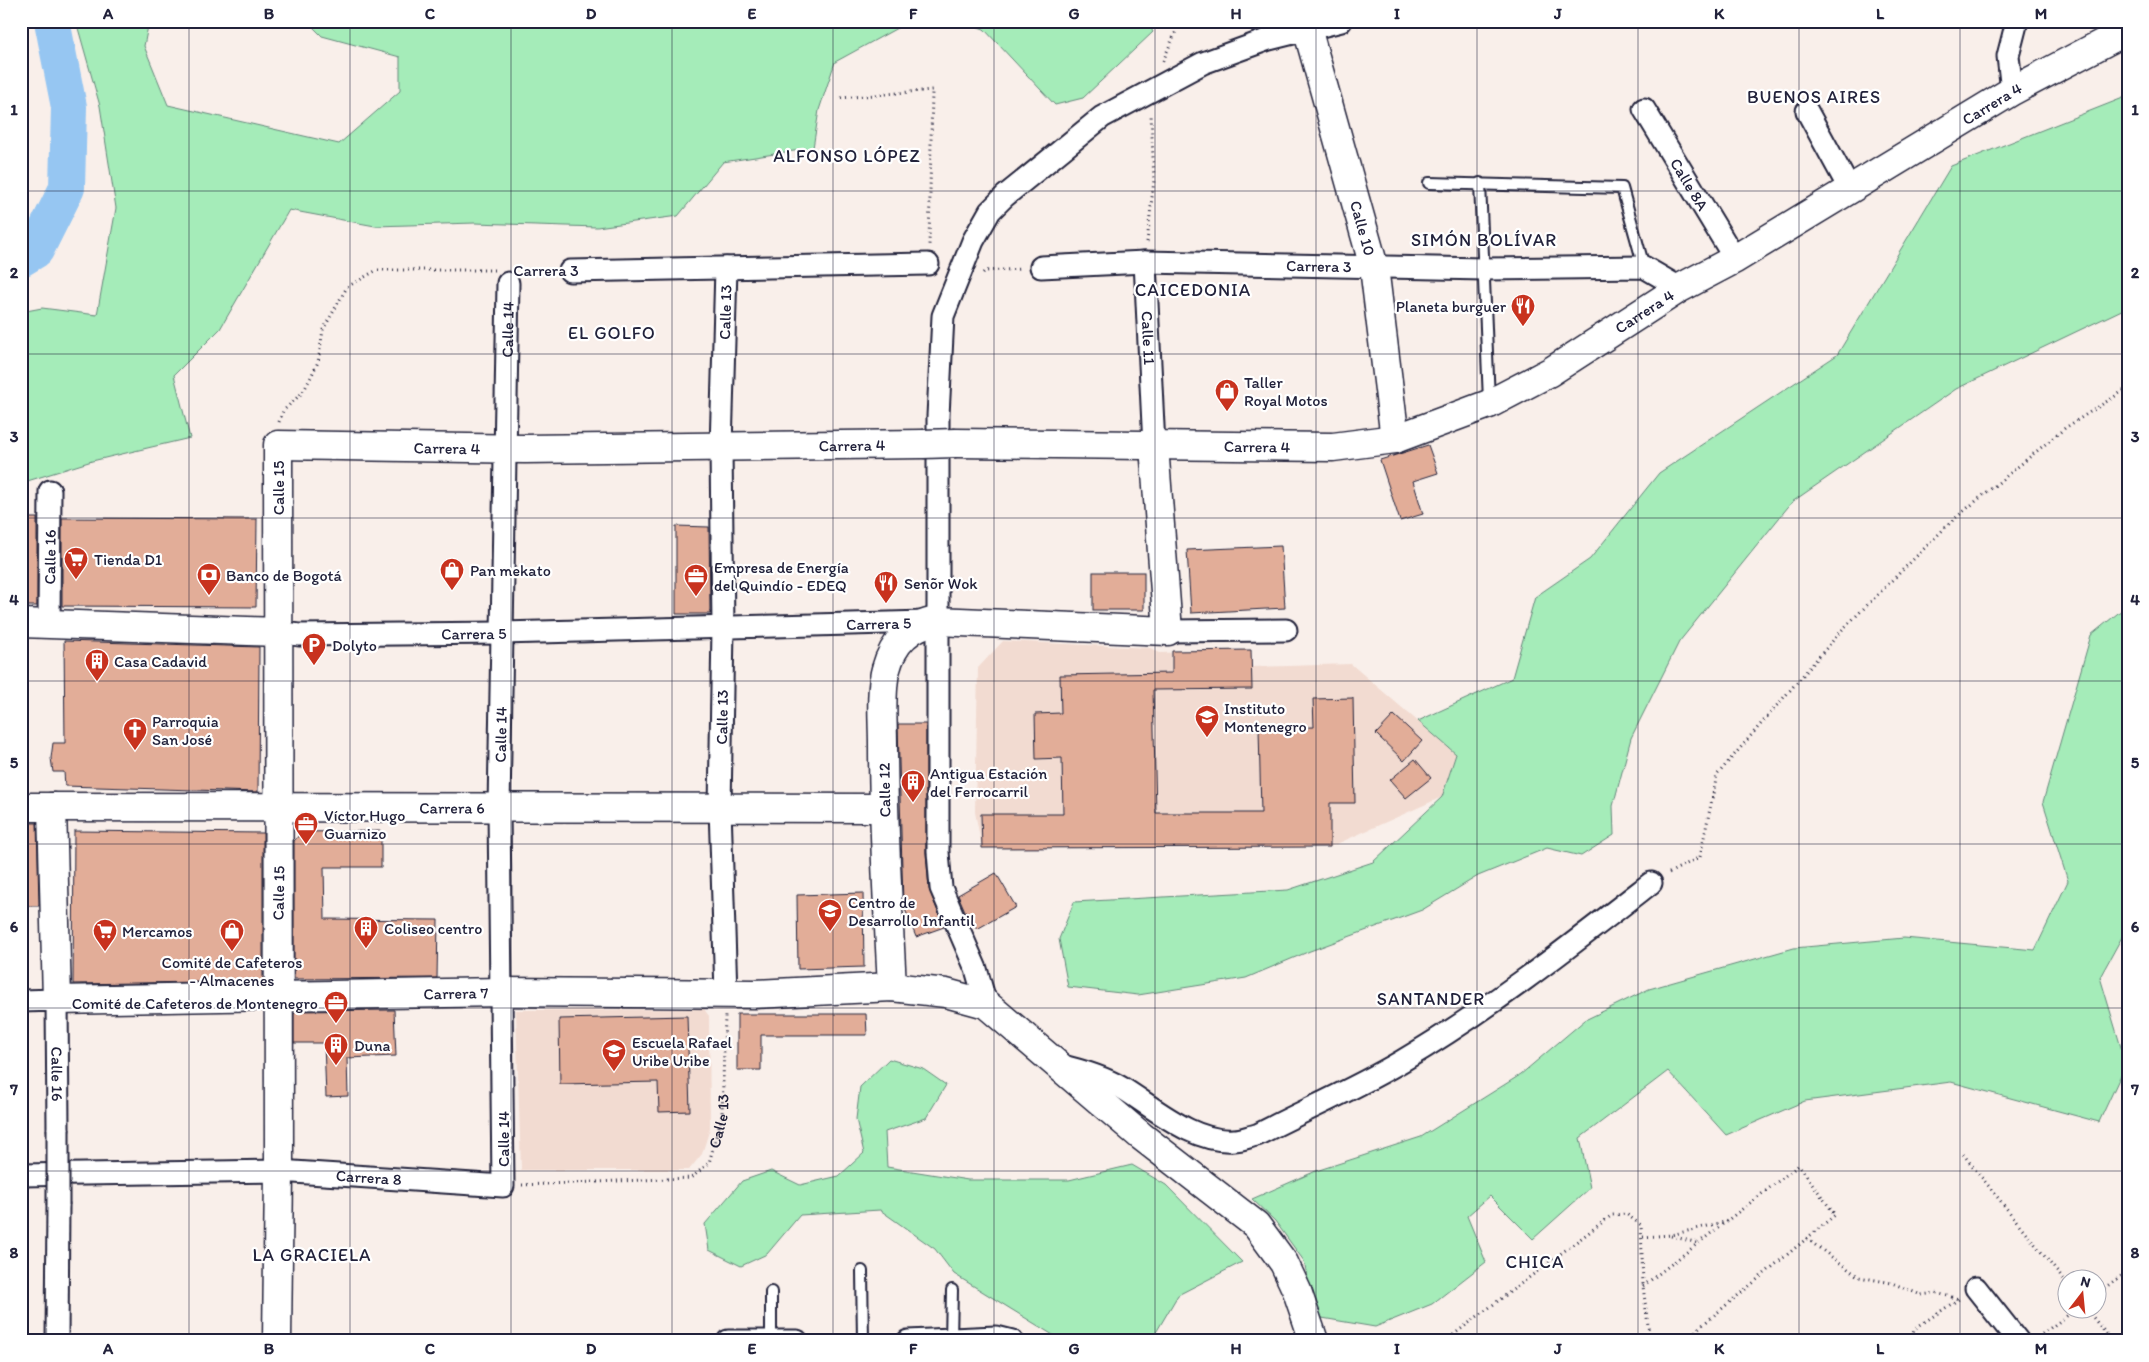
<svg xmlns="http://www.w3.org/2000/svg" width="2149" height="1362" viewBox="0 0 2149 1362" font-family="Itim,sans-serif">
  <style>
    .built { fill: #f2dbd1 }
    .green { fill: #a5ecb9; stroke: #64877a }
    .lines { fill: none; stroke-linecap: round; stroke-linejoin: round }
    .river { stroke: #96c6f2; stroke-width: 36 }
    .building { fill: #e2ad98; stroke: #22223b }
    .lane-casing { stroke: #22223b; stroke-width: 14 }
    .street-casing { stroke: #22223b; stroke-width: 25 }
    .secondary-casing { stroke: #22223b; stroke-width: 31 }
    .path { stroke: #22223b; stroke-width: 3; stroke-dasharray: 1 4; stroke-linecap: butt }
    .lane { stroke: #fff; stroke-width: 10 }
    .street { stroke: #fff; stroke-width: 21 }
    .secondary { stroke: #fff; stroke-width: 28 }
    .street-bridge-casing { stroke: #22223b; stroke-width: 25; stroke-linecap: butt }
    .secondary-bridge-casing { stroke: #22223b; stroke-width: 31; stroke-linecap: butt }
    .street-bridge { stroke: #fff; stroke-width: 21 }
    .secondary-bridge { stroke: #fff; stroke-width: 28 }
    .grid { fill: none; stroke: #22223b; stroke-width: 1; stroke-opacity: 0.55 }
    .labels { text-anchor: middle; stroke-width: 4.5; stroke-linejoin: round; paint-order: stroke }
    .street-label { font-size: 16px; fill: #22223b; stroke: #fff }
    .poi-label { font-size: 16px; fill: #22223b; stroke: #fff; text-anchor: start }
    .neighbourhood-label { font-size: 18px; letter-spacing: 1px; fill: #22223b; stroke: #fff }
    .neatline { fill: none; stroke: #22223b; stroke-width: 2 }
    .grid-label { font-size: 16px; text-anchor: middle; font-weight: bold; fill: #22223b }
  </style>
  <rect width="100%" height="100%" fill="#f9efea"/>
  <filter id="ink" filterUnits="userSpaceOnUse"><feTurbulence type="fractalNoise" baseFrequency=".02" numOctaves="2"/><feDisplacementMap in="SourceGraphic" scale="10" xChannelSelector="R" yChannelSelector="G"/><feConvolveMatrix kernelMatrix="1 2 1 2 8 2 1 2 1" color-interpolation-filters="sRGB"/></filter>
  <g filter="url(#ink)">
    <g class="built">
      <polygon points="1003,641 1150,648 1160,653 1251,650 1252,667 1351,664 1456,754 1442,797 1330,847 982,848 975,812 978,668"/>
      <polygon points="704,1009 709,1016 710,1128 702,1154 689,1170 521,1170 516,1010"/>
    </g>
    <g class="green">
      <polygon points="76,21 149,21 144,46 168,105 339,144 400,91 400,57 322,36 307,21 910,21 835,62 819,110 813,148 723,162 678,216 597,227 475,223 375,226 289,210 220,329 174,375 190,438 92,461 21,483 21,312 42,308 97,315 116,208 100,106"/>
      <polygon points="961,21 1147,21 1153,32 1083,98 1055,105 984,29"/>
      <polygon points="2128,96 2128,307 1956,389 1792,502 1679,642 1631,738 1613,806 1614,835 1581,856 1547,848 1478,876 1422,910 1310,951 1246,978 1138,995 1068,987 1059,939 1074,902 1288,890 1373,862 1442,797 1456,754 1418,721 1512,678 1535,597 1590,559 1659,473 1837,355 1951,166"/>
      <polygon points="2128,605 2128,926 2100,977 2126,1064 2099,1122 1951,1082 1805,1101 1726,1135 1668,1071 1580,1138 1590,1188 1533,1239 1490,1196 1467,1216 1486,1262 1432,1304 1375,1327 1322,1318 1311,1294 1304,1261 1275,1221 1252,1199 1316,1171 1421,1137 1520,1075 1585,1020 1649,989 1794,948 1904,938 2035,950 2068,881 2043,802 2091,635"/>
      <polygon points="889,1059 923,1069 946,1085 926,1118 885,1132 887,1167 968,1180 1069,1180 1132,1165 1166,1185 1242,1262 1178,1295 1151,1341 1076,1341 1053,1335 954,1274 935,1249 880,1210 800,1215 767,1254 741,1266 709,1250 705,1224 742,1181 771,1171 800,1185 839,1176 864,1153 856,1119 860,1087"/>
    </g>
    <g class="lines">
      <polyline class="river" points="21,259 36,250 67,188 69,107 52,21"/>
    </g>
    <g class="building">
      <polygon points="1428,445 1438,473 1413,481 1423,514 1400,521 1380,460"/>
      <rect x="21" y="518" width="16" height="88"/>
      <polygon points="62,518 257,519 256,607 62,606"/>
      <polygon points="676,526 709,527 710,614 676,614"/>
      <polygon points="1281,546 1285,608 1191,613 1187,550"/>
      <rect x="1093" y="572" width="51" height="38"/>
      <polygon points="64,641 259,647 258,792 65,786 64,772 53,772 51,758 53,743 65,743"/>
      <polygon points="1251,650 1252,689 1153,690 1156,813 1261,813 1259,728 1314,727 1313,699 1353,698 1355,803 1330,803 1330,847 982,848 981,814 1063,814 1062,758 1036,759 1035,714 1061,713 1060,675 1172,673 1172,651"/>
      <polygon points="1394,715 1422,741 1404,761 1376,734"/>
      <polygon points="898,724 926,724 926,852 929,889 944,927 916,937 903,904"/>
      <polygon points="1415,759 1431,778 1406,798 1390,780"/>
      <polygon points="21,823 37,823 39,906 21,906"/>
      <polygon points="74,831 263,833 263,981 73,984"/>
      <polygon points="381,831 381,867 324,867 325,919 438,920 437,978 294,979 294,841 302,832"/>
      <polygon points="996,873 1016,907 977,929 970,917 968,918 958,895"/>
      <polygon points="863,893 864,967 798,969 797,895"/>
      <polygon points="394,1010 396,1056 347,1058 348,1096 326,1097 324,1043 294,1043 294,1014 297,1011"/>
      <polygon points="737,1014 866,1014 867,1035 761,1035 761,1070 737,1070"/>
      <polygon points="687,1016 690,1111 659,1112 658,1082 560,1084 559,1019"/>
    </g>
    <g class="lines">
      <defs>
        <g id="lane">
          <polyline points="1429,183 1622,188 1644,267"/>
          <polyline points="1480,183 1489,401"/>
          <polyline points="862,1271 863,1341"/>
          <polyline points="771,1341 771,1292"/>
          <polyline points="951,1341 952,1290"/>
        </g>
        <g id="street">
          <polyline points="2012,91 2008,56 2017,21"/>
          <path id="s2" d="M1644,109L1735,259"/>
          <polyline points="1807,111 1849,188"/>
          <path id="s3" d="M1145,262L1154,446"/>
          <path id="s4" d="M1041,267L1145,262L1484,269L1644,267L1680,288"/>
          <polyline points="570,271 928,264"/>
          <path id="s5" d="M49,622L50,491"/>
          <polyline points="1168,631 1286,630"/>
          <path id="s6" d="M279,632L299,635L501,633L926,622"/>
          <path id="s7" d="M726,993L720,808L723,628L721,448L726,268"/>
          <path id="s8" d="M21,1001L57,1000L58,1129"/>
          <polyline points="986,1004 976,969 941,888 938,852 938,416 943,316 973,241 990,211 1005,196 1102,117 1203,63 1269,39 1341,21"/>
          <path d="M1058,1065C1080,1070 1102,1076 1122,1088C1155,1108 1193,1143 1234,1140C1242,1140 1250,1136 1257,1135C1305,1110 1355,1089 1402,1061C1490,1009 1570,946 1651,883"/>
          <path id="s9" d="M21,1175L279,1171L503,1186L499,808L508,283"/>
          <polyline points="1976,1288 2018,1341"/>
          <polyline points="57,1341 58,1205"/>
          <polyline points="728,1341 797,1341"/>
          <polyline points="908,1341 996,1337 1012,1341"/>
        </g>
        <g id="secondary">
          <path id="s10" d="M1305,21L1374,267L1395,439"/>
          <path id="s11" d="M956,443L1333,447L1395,439L1489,404L1550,372L1680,288L1735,259L2012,91L2128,30"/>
          <polyline points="21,623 279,632"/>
          <path id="s12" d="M21,807L883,808"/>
          <path id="s13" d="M52,807L57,1000L502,992L755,994L892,987L946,993L986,1004L1141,1136L1256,1225L1284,1263L1297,1291L1314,1341"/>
          <path d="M892,987C888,906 883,825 883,744C883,723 880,689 886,669C893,643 910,625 937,621L1168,631L1154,446"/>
          <path id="s14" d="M277,1341L279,1171L278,445L525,449L923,444"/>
        </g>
      </defs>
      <use href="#lane" class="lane-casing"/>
      <use href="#street" class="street-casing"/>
      <use href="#secondary" class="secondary-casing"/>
      <g class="path">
        <polyline points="1163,61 1176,31 1176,21"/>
        <polyline points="841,98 932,90 929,245"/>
        <polyline points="1147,242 1154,180 1151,114"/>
        <polyline points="522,270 551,271"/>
        <polyline points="983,273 985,271 1021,269"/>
        <polyline points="279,422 283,411 303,392 310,379 318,362 323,330 347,287 377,270 494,270"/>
        <polyline points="1669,873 1700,857 1717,775 1842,630 1953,520 2065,428 2128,388"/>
        <polyline points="1963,1154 2066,1283"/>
        <path id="s1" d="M522,1185L691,1178L709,1163L722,1115L725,1016"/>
        <polyline points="1671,1236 1698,1243"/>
        <polyline points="1643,1237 1671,1235 1724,1222"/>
        <polyline points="1807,1239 1859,1277 1892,1283 1921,1295 1936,1293 1959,1299"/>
        <polyline points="1643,1286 1799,1165 1835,1215 1683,1341"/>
        <polyline points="2096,1294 2128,1271"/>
        <polyline points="2087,1310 2112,1341"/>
        <polyline points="2038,1337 2075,1310"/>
        <polyline points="1445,1341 1612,1215 1626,1214 1641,1225 1643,1286 1650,1341"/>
        <polyline points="1911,1341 1914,1329 1959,1299"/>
      </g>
      <use href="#lane" class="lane"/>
      <use href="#street" class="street"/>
      <use href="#secondary" class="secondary"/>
      <defs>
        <polyline id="street-bridge" points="58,1129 58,1205"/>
        <polyline id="secondary-bridge" points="923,444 956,443"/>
      </defs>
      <use href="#street-bridge" class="street-bridge-casing"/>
      <use href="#secondary-bridge" class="secondary-bridge-casing"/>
      <use href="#street-bridge" class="street-bridge"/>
      <use href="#secondary-bridge" class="secondary-bridge"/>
    </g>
  </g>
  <path class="grid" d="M189,21V1341M350,21V1341M511,21V1341M672,21V1341M833,21V1341M994,21V1341M1155,21V1341M1316,21V1341M1477,21V1341M1638,21V1341M1799,21V1341M1960,21V1341M21,191H2128M21,354H2128M21,518H2128M21,681H2128M21,844H2128M21,1008H2128M21,1171H2128"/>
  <defs>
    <symbol id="restaurant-pin" viewBox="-11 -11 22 30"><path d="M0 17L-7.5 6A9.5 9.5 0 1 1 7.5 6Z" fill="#c8321e" stroke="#fff"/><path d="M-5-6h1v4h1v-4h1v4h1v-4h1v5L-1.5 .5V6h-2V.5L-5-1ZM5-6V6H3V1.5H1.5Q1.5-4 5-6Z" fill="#fff"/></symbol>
    <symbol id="shop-pin" viewBox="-11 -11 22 30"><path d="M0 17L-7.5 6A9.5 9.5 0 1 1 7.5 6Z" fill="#c8321e" stroke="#fff"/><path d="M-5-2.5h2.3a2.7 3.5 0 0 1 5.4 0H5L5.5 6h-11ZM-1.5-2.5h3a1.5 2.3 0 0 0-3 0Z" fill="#fff"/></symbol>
    <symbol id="supermarket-pin" viewBox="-11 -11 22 30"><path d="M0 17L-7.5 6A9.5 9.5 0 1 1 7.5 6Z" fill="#c8321e" stroke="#fff"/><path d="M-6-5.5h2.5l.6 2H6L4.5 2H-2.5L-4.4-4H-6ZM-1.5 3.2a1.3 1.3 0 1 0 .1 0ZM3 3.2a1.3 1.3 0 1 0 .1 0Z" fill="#fff"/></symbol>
    <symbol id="bank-pin" viewBox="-11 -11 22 30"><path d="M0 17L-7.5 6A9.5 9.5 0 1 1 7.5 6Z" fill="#c8321e" stroke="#fff"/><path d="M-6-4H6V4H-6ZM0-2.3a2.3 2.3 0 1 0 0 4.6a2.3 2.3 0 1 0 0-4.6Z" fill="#fff"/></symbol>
    <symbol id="office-pin" viewBox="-11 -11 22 30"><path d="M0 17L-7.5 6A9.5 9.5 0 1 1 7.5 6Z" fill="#c8321e" stroke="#fff"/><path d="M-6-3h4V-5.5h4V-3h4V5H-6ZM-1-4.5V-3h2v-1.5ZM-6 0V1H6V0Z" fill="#fff"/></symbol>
    <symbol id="parking-pin" viewBox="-11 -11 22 30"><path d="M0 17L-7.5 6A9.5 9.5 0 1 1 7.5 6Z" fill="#c8321e" stroke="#fff"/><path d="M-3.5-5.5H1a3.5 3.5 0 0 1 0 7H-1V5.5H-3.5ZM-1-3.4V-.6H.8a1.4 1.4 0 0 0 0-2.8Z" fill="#fff"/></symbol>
    <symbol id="building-pin" viewBox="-11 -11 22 30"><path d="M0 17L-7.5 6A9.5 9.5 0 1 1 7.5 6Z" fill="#c8321e" stroke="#fff"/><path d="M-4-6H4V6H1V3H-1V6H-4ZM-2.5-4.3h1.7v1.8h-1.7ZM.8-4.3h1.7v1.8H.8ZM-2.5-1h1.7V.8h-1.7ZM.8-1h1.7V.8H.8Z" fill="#fff"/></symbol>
    <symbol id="university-pin" viewBox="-11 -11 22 30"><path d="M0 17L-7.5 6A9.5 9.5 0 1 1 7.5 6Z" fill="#c8321e" stroke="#fff"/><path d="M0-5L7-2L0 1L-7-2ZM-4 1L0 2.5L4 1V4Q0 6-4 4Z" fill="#fff"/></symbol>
    <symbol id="church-pin" viewBox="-11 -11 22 30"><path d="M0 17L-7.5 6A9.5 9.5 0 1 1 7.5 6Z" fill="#c8321e" stroke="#fff"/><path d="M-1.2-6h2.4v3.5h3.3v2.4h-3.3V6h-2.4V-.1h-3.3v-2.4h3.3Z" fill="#fff"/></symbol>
    <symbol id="school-pin" viewBox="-11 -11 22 30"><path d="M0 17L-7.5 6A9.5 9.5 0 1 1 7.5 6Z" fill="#c8321e" stroke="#fff"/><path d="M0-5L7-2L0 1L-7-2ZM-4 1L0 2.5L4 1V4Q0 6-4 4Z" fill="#fff"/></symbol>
  </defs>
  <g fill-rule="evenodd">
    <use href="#restaurant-pin" x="1509" y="292" width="28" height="38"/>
    <use href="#shop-pin" x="1213" y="377" width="28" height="38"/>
    <use href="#supermarket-pin" x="62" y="545" width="28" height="38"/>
    <use href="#shop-pin" x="438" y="556" width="28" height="38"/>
    <use href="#bank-pin" x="195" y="561" width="28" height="38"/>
    <use href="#office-pin" x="682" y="562" width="28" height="38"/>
    <use href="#restaurant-pin" x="872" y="569" width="28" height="38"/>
    <use href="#parking-pin" x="300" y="631" width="28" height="38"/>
    <use href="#building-pin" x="83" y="647" width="28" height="38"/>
    <use href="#university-pin" x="1193" y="703" width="28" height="38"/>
    <use href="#church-pin" x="121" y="716" width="28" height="38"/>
    <use href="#building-pin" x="899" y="768" width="28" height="38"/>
    <use href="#office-pin" x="292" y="810" width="28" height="38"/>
    <use href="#school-pin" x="816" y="897" width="28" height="38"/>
    <use href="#building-pin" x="352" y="914" width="28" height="38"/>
    <use href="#supermarket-pin" x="91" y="917" width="28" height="38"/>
    <use href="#shop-pin" x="218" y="917" width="28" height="38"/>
    <use href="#office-pin" x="322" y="989" width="28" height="38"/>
    <use href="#building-pin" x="322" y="1031" width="28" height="38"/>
    <use href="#school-pin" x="600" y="1037" width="28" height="38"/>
  </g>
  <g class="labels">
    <g class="street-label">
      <text dy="6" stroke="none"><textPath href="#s11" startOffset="1126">Carrera 4</textPath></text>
      <text dy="6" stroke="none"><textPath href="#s2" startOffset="88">Calle 8A</textPath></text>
      <text dy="6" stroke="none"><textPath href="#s10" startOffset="215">Calle 10</textPath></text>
      <text dy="6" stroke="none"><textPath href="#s4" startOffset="278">Carrera 3</textPath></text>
      <text x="546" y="276">Carrera 3</text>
      <text dy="6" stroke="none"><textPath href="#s7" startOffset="681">Calle 13</textPath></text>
      <text dy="6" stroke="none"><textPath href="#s11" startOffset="721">Carrera 4</textPath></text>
      <text dy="6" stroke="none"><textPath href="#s9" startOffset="1339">Calle 14</textPath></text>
      <text dy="6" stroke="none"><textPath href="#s3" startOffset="76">Calle 11</textPath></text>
      <text dy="6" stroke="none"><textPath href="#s14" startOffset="1470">Carrera 4</textPath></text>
      <text dy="6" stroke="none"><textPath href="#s11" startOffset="301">Carrera 4</textPath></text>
      <text dy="6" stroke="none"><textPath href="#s14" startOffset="1065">Carrera 4</textPath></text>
      <text transform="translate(278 488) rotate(-90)" y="6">Calle 15</text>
      <text dy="6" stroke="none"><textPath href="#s5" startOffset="65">Calle 16</textPath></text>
      <text dy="6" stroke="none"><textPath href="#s6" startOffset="600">Carrera 5</textPath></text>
      <text dy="6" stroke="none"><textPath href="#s6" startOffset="195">Carrera 5</textPath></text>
      <text dy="6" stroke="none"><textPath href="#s7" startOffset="276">Calle 13</textPath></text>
      <text dy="6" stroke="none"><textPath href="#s9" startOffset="934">Calle 14</textPath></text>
      <text transform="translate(884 790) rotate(-91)" y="6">Calle 12</text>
      <text dy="6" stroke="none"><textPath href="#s12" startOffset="431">Carrera 6</textPath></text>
      <text transform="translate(278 893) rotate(-89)" y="6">Calle 15</text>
      <text dy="6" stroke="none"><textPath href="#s13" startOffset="592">Carrera 7</textPath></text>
      <text dy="6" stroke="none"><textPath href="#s8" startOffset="110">Calle 16</textPath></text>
      <text dy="6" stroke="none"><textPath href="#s1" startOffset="236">Calle 13</textPath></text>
      <text transform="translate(503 1139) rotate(-90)" y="6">Calle 14</text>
      <text dy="6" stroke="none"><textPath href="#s9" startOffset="348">Carrera 8</textPath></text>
    </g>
    <g class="poi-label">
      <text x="1506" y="312" text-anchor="end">Planeta burguer</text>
      <text x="1244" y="388">Taller<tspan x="1244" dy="18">Royal Motos</tspan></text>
      <text x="94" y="565">Tienda D1</text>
      <text x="714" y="573">Empresa de Energía<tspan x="714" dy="18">del Quindío - EDEQ</tspan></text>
      <text x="470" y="576">Pan mekato</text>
      <text x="226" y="581">Banco de Bogotá</text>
      <text x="904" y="589">Senõr Wok</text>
      <text x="332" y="651">Dolyto</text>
      <text x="114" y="667">Casa Cadavid</text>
      <text x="1224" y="714">Instituto<tspan x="1224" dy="18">Montenegro</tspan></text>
      <text x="152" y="727">Parroquia<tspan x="152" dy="18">San José</tspan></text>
      <text x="930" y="779">Antigua Estación<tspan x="930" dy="18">del Ferrocarril</tspan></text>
      <text x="324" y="821">Víctor Hugo<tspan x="324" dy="18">Guarnizo</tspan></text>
      <text x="848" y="908">Centro de<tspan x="848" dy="18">Desarrollo Infantil</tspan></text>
      <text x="384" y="934">Coliseo centro</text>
      <text x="122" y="937">Mercamos</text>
      <text x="232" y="968" text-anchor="middle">Comité de Cafeteros<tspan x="232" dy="18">- Almacenes</tspan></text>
      <text x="318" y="1009" text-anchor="end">Comité de Cafeteros de Montenegro</text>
      <text x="632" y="1048">Escuela Rafael<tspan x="632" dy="18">Uribe Uribe</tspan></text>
      <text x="354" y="1051">Duna</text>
    </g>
    <g class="neighbourhood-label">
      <text x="1814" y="103">BUENOS AIRES</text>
      <text x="847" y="162">ALFONSO LÓPEZ</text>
      <text x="1484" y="246">SIMÓN BOLÍVAR</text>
      <text x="1193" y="296">CAICEDONIA</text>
      <text x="612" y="339">EL GOLFO</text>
      <text x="1431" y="1005">SANTANDER</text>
      <text x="312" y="1261">LA GRACIELA</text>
      <text x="1535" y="1268">CHICA</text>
    </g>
  </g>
  <rect width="2149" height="1362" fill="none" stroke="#fff" stroke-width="55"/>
  <g transform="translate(2082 1294) rotate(16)"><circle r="24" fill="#ffffff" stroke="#a7a7b1"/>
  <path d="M0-4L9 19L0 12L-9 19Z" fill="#c8321e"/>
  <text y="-8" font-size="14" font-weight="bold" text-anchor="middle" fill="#22223b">N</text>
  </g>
  <rect x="28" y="28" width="2094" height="1306" class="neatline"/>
  <g class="grid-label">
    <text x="108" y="19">A</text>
    <text x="269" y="19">B</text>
    <text x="430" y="19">C</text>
    <text x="591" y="19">D</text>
    <text x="752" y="19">E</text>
    <text x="913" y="19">F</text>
    <text x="1074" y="19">G</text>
    <text x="1236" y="19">H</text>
    <text x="1397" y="19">I</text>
    <text x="1558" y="19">J</text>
    <text x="1719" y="19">K</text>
    <text x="1880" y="19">L</text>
    <text x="2041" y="19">M</text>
    <text x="14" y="115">1</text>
    <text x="2135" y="115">1</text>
    <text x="14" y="278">2</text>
    <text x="2135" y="278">2</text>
    <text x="14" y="442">3</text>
    <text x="2135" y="442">3</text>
    <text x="14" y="605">4</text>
    <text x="2135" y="605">4</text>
    <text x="14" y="768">5</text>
    <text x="2135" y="768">5</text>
    <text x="14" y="932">6</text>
    <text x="2135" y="932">6</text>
    <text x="14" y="1095">7</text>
    <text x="2135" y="1095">7</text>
    <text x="14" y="1258">8</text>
    <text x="2135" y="1258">8</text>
    <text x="108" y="1354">A</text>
    <text x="269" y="1354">B</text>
    <text x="430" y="1354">C</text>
    <text x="591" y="1354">D</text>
    <text x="752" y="1354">E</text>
    <text x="913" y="1354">F</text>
    <text x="1074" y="1354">G</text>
    <text x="1236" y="1354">H</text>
    <text x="1397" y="1354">I</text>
    <text x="1558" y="1354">J</text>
    <text x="1719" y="1354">K</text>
    <text x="1880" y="1354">L</text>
    <text x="2041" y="1354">M</text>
  </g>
</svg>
